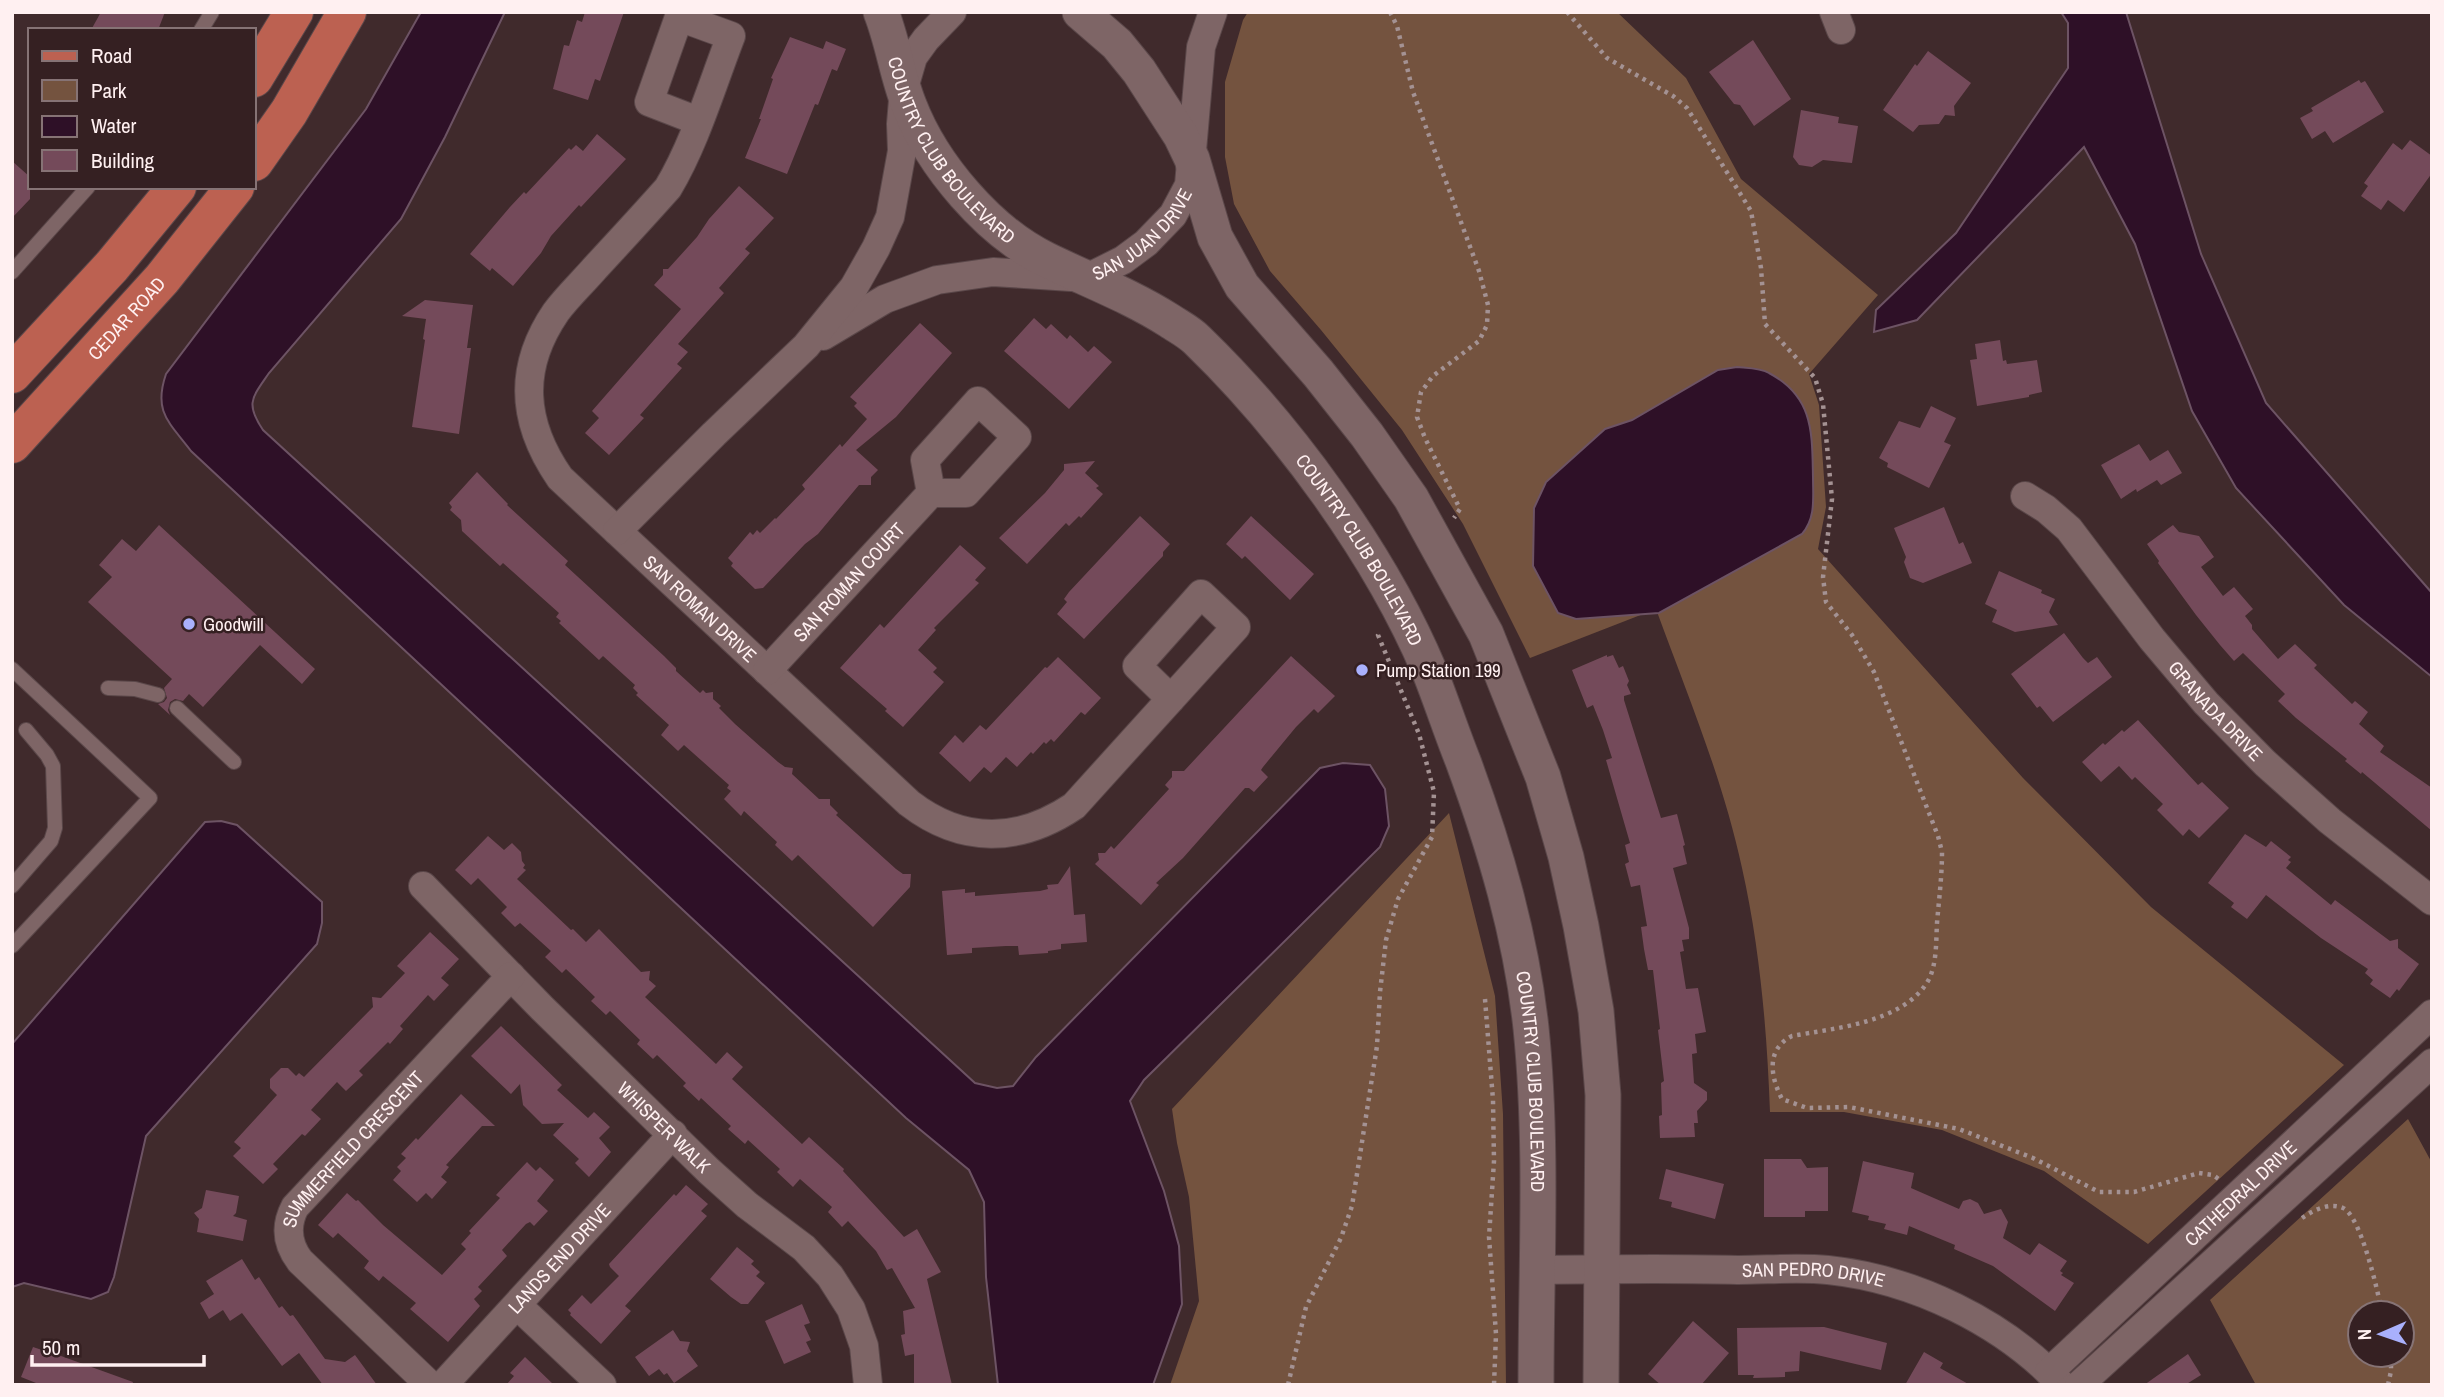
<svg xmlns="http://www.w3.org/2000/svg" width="2444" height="1397" viewBox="0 0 2444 1397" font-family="'Archivo Narrow',sans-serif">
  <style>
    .green { fill: #74533f; fill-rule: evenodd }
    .water { fill: #2e1027; stroke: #6d5364; stroke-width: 2 }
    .building { fill: #744a5a }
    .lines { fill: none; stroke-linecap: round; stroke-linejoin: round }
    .service-casing { stroke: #5a4749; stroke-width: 16 }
    .minor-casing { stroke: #5a4749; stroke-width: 30 }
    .tertiary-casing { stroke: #5a4749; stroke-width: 37 }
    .primary-casing { stroke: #5a4749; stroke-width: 40 }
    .path { stroke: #a49293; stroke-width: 4.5; stroke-dasharray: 3.5 5; stroke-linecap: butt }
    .service { stroke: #7e6566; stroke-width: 14 }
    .minor { stroke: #7e6566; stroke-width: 28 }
    .tertiary { stroke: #7e6566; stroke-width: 35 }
    .primary { stroke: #bc6151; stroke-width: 38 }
    .poi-dot { fill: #a9b0fc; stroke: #352022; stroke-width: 2.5 }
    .labels { text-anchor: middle; stroke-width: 5; stroke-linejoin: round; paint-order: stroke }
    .street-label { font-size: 19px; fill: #fff0f1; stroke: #352022 }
    .poi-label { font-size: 19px; fill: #fff0f1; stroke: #352022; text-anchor: start }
  </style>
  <rect width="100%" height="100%" fill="#402a2c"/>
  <g class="green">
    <path d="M1248,12H1617L1686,78L1741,179L1878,295L1809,374L1819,405L1826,507L1818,549L2023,778L2151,907L2344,1065L2148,1244L2044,1171L1942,1130L1844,1112H1770C1767,1031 1760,948 1742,868C1723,779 1687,694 1656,609L1530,658L1463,524L1402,430L1321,330L1270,271L1234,204L1225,157V82L1243,20Z"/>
    <polygon points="1449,813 1495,996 1503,1114 1506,1385 1170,1385 1199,1301 1189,1197 1177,1143 1172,1109"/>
    <path d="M2408,1119L2432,1163V1385H2256L2210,1300ZM2360,1313H2402V1355H2360Z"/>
  </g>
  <g class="water">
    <path d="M421,12H505L445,137L401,219L269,373C252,398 245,403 263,430L975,1083L997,1088L1013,1086L1036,1057L1320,768L1343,763L1370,765L1385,789L1389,826L1380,847L1144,1080L1130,1101L1164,1191L1179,1246L1182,1304L1153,1385H998L986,1277L984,1202L969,1170L906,1118L191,451C169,422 153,412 166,374L366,109Z"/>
    <polygon points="2061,12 2126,12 2201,254 2266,403 2432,593 2432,677 2344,605 2236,488 2192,411 2135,244 2084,147 1917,320 1874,332 1876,310 1956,233 2068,68 2068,23"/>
    <path d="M1737,367C1747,368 1761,368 1769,373C1814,397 1812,433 1813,477C1813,498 1816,518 1802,534L1659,613L1576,619L1558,613L1533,566L1534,508L1546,482L1605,429L1632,420L1718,370Z"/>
    <polygon points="221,821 237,825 322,902 322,923 317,944 146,1136 114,1277 108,1292 91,1299 24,1283 12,1287 12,1044 205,822"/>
  </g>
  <g class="building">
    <polygon points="101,12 165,12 158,30 91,30"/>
    <polygon points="585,12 624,12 600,81 595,79 588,100 553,89 564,45 569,46 577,20 582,22"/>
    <polygon points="790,37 823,49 826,41 846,49 837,71 832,69 818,105 815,104 787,174 745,158 761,119 759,119 773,79 771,78"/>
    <polygon points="1753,40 1791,99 1754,126 1740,105 1734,104 1709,72"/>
    <polygon points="1928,51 1971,83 1954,106 1955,116 1945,115 1939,124 1919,125 1913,132 1883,110 1915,64 1917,66"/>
    <polygon points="2359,80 2361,83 2365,81 2384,112 2333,143 2325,131 2312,139 2300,118 2313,111 2311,108"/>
    <polygon points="1801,110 1839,117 1838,123 1858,126 1852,163 1823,160 1812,167 1799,165 1793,157"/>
    <polygon points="597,134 626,159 581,207 579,205 551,236 541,253 513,286 492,268 490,271 470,254 510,207 524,192 526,194 569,148 571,150 576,145 583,151"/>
    <polygon points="2410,140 2432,156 2432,173 2404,212 2388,200 2381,210 2361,196 2368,186 2364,183 2393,143 2402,150"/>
    <polygon points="12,161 30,177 30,199 12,218"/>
    <polygon points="739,186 774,218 745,249 750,253 719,288 724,293 678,344 688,352 677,364 682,368 640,415 644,418 609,455 585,433 599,418 592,411 681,309 654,285 663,275 663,269 668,269 697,237 709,219"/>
    <polygon points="425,300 473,305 467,348 471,348 459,434 412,427 425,340 423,339 426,319 402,316"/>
    <polygon points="1034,318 1046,329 1051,324 1067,339 1070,335 1088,352 1094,346 1112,362 1069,409 1004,351"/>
    <polygon points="920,323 952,353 896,417 856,450 878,470 871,477 871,485 859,485 818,534 805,544 763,588 755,589 731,566 733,563 728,558 750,532 753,535 757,530 760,533 775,518 776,519 805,489 802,485 840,444 842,447 867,419 854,406 857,403 850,397"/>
    <polygon points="2000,340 2003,361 2006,360 2007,364 2037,360 2042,392 2029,395 2029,397 1977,406 1970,360 1977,359 1975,344"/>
    <polygon points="1931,406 1956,418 1944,442 1951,445 1929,488 1887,467 1888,463 1879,458 1899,421 1920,428"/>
    <polygon points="2139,444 2150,461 2168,450 2182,473 2161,485 2157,480 2137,492 2136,489 2121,499 2101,465"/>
    <polygon points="1095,461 1085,473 1099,486 1096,488 1103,494 1081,518 1079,516 1069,526 1066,523 1027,564 999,538 1045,493 1064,470 1064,464"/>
    <polygon points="477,472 508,504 507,505 568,561 565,565 664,656 676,668 676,671 700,693 703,690 706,693 713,692 713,699 721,706 719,708 735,724 778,762 785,767 793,768 792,774 819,799 830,799 830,805 838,813 836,815 896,869 903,874 911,874 910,887 873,927 798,855 792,861 775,845 777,842 744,811 741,816 724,799 731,791 727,788 729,785 684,745 678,751 661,735 669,725 636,695 638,693 633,688 635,685 603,656 599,660 559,623 561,621 556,617 559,613 503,563 500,566 462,531 461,520 450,510 452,507 449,503"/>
    <polygon points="1944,507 1959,544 1963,542 1972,563 1923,583 1910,578 1904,562 1906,557 1894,528"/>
    <polygon points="1140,516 1170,544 1163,552 1163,556 1084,639 1057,614 1067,602 1064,599 1069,592"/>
    <polygon points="1251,516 1314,574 1290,600 1245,556 1242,559 1226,544"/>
    <polygon points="159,525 315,669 302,684 260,645 203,707 189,694 183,701 175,699 170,702 168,710 170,715 158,704 164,702 167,698 164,688 172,679 88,602 112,577 99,565 122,539 136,551"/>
    <polygon points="2173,525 2179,532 2199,536 2214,557 2201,567 2223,596 2234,587 2253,609 2245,616 2252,625 2252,629 2278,659 2295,644 2317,665 2314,668 2352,704 2355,701 2368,712 2359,724 2384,746 2380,752 2432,788 2432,831 2362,772 2361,774 2345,761 2347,759 2296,718 2278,701 2285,694 2243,653 2234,661 2220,645 2196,615 2158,563 2159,561 2147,544"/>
    <polygon points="960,545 986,568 975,580 979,583 934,628 936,630 918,650 937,668 933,672 944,682 903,727 885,711 887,709 840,668 880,624 884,628"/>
    <polygon points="1999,571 2042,590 2041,593 2055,599 2049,612 2058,625 2015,632 1992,622 1997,610 1985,604"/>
    <polygon points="2064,633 2083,658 2088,663 2097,657 2112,677 2053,722 2040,706 2037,708 2011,674"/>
    <polygon points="1607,655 1607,657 1613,655 1619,668 1623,666 1629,681 1627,685 1631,694 1624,696 1624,700 1661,818 1677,814 1685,845 1683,846 1687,864 1673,868 1689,928 1689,939 1682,940 1684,951 1680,952 1686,989 1698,988 1706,1032 1695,1034 1697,1053 1692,1054 1694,1083 1707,1092 1707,1100 1697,1111 1698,1123 1694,1123 1695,1137 1660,1138 1659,1116 1662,1115 1661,1083 1664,1081 1658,1030 1660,1029 1653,970 1648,970 1644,949 1641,927 1647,926 1640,885 1631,887 1625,864 1629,862 1625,845 1630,843 1606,760 1612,758 1603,730 1593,705 1587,708 1572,670"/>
    <polygon points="1291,656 1335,696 1318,713 1314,709 1296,727 1263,767 1261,770 1268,777 1254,792 1249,788 1245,788 1183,858 1156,883 1159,885 1141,905 1095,864 1099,860 1098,853 1105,853 1111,846 1114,849 1169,789 1165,785 1172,777 1172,771 1184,771"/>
    <polygon points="1058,657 1101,698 1085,715 1081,712 1054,742 1051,739 1046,744 1044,742 1033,754 1031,752 1017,767 1006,757 991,773 984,767 970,782 939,753 955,735 963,743 980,725 986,730 1045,667 1047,668"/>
    <polygon points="2138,720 2198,785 2202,782 2229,808 2199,838 2189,829 2183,836 2157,810 2163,804 2135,777 2132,780 2119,766 2101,782 2082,762 2103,743 2105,745 2122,730 2124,732"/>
    <polygon points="2245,834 2266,847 2271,841 2291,857 2288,860 2291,862 2286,868 2331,905 2335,900 2390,941 2398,939 2398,948 2419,964 2399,991 2397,989 2390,998 2370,984 2373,980 2365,973 2368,969 2321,938 2266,895 2247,919 2231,907 2234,903 2208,883"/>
    <polygon points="488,836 504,850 512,843 521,852 522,861 525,865 523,868 526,870 517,879 571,930 573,929 586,942 599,929 641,972 650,971 649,980 656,986 645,997 716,1064 727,1052 743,1067 732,1079 802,1144 809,1137 844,1169 843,1171 904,1237 917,1229 941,1272 927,1279 952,1385 914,1385 914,1354 905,1356 901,1335 905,1334 903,1311 915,1308 892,1268 887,1270 876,1251 848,1221 842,1227 828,1212 832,1207 800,1179 793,1187 777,1172 780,1169 748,1140 745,1144 728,1129 731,1126 701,1098 699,1101 683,1086 686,1083 657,1055 653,1059 637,1044 640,1040 610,1011 606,1015 591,1001 595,997 566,969 562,973 545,957 551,951 520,923 515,927 501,913 507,907 478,878 471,885 455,870"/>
    <polygon points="1070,866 1074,915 1085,914 1087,942 1061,944 1061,949 1048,951 1048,953 1019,955 1018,946 1006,946 972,948 972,953 947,955 942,891 965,889 965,893 975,892 975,896 1040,891 1048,889 1047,885 1058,884"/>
    <polygon points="430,932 459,959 441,978 449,985 434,1001 428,995 400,1026 403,1029 390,1044 388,1042 359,1071 363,1075 346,1091 337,1082 311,1110 321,1119 305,1136 302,1134 273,1164 278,1169 263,1184 233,1156 241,1148 234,1142 277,1095 270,1088 270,1079 281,1068 288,1068 296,1076 299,1073 304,1077 373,1007 372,997 381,998 405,973 397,966"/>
    <polygon points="501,1026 562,1085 557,1090 588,1118 594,1112 610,1127 599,1138 611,1152 589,1177 575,1163 579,1159 553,1135 564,1123 542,1124 523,1105 520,1084 511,1094 471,1056"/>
    <polygon points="461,1094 495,1126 482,1126 446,1165 449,1167 441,1177 447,1182 432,1199 426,1193 417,1202 393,1180 401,1171 397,1167 406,1158 401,1154 416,1138 418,1140"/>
    <polygon points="1764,1159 1801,1159 1807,1168 1828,1167 1828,1211 1805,1211 1805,1217 1764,1217"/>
    <polygon points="1863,1161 1914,1173 1911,1188 1959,1209 1963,1201 1970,1199 1978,1203 1984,1214 2001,1209 2008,1222 2003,1238 2030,1255 2039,1243 2067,1261 2060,1271 2063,1273 2061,1275 2074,1283 2055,1311 1993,1266 1954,1249 1955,1245 1909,1226 1907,1235 1884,1229 1886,1224 1868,1220 1869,1216 1852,1212"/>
    <polygon points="527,1162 536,1171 540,1167 554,1180 537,1201 548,1211 534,1226 530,1222 526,1224 502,1250 507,1256 478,1287 482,1291 474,1299 480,1306 448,1342 410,1309 416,1303 383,1276 379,1281 364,1268 369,1261 338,1233 333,1238 318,1225 347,1193 356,1201 358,1200 383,1225 442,1275 466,1249 461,1244 471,1233 469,1231 500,1198 496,1195"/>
    <polygon points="1666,1169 1724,1184 1715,1219 1671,1207 1672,1202 1659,1199"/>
    <polygon points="686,1185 708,1204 701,1211 707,1216 625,1306 631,1311 601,1344 570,1315 571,1313 568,1310 582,1295 591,1304 619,1276 610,1267 609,1264 674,1194 676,1196"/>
    <polygon points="206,1190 239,1196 236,1213 233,1216 247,1220 243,1241 197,1232 199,1219 194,1213 202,1208"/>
    <polygon points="737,1247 754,1261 751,1264 760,1272 756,1276 765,1283 748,1304 741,1304 731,1297 710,1279"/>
    <polygon points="242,1259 255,1280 259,1277 279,1308 282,1306 290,1316 293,1315 325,1359 345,1362 355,1355 377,1385 323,1385 299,1353 282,1366 242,1313 230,1321 223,1310 209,1319 200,1303 214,1294 206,1281"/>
    <polygon points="802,1304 810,1323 804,1325 811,1340 806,1342 811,1352 784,1364 765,1321"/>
    <polygon points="1693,1321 1729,1353 1701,1385 1661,1385 1648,1374"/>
    <polygon points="1824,1327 1887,1343 1881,1370 1800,1351 1799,1371 1785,1372 1785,1377 1753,1378 1754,1375 1738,1375 1737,1328"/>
    <polygon points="673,1330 680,1341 690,1342 687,1351 698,1366 674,1383 667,1373 664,1375 659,1369 649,1376 635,1357"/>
    <polygon points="46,1340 62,1348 61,1356 133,1382 132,1385 41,1385 21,1377 33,1347 42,1350"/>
    <polygon points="1924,1352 1943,1363 1940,1368 1970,1385 1905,1385"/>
    <polygon points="2188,1354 2201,1375 2185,1385 2144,1385"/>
    <polygon points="525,1357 554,1385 506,1385 514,1376 510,1373"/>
  </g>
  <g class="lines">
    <defs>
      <g id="service">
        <polyline points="201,30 212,12"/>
        <polyline points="12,272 88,187"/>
        <polyline points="12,669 150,798 12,946"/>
        <polyline points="108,688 135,689 158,695"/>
        <polyline points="177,708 234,762"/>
        <polyline points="12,886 51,841 55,828 53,766 47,755 26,730"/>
      </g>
      <g id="minor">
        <polyline points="1834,12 1841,30"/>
        <path id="s1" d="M698,121L649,102L679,17L731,36C712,85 695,143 668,188C644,215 620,241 595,268C582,283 567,297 556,312C517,369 522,423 560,478L909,803C962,844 1019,843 1074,806L1236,627L1201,594L1137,666L1171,699"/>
        <path id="s2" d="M823,336L885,299L937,280L993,272L1087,278L1123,260L1146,243L1173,215L1189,185L1201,47L1213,12"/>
        <path id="s3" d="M2025,496L2046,509L2069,529L2152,639L2206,703L2265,763L2330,821L2432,901"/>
        <polyline points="617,531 714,434 806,346 854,287 876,248 890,217 902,151 901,124 904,88 913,57 926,39 952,12"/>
        <path id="s4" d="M767,671L931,493H966L1017,437L978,401L925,460L931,493"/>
        <path id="s5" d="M423,886L542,1008L709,1171L747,1205L804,1248L830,1276L851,1309L864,1346L868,1385"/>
        <path id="s6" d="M1536,1270C1604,1269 1671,1268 1738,1270C1767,1270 1798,1267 1828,1270C1914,1279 2003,1322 2062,1385"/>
        <polyline points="518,1306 602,1385"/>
        <path id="s7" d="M2049,1372L2432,1014"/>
        <path id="s8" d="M430,1385L300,1261C287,1244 285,1226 295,1207L511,976"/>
        <path id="s9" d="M443,1385L673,1134"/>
        <polyline points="2079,1385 2432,1063"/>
      </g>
      <g id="tertiary">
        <path id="s10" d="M881,12C893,42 897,75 909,105C932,165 989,232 1047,260C1088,280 1131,296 1170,321C1179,327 1189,332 1197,340C1287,427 1380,554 1429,670C1441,700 1451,731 1463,761C1495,848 1521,936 1531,1028C1543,1146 1536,1266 1536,1385"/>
        <polyline points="1080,12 1117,44 1139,71 1181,136 1192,159 1215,237 1242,286 1318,373 1367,435 1411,498 1486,634 1543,777 1566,857 1581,926 1596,1011 1603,1095 1601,1385"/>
      </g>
      <g id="primary">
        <polyline points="254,78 294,12"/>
        <polyline points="254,162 289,112 347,12"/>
        <polyline points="12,374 112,266 177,187"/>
        <path id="s11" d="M12,444L162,279L235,187"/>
      </g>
    </defs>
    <use href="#service" class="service-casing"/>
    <use href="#minor" class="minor-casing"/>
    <use href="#tertiary" class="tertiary-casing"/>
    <use href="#primary" class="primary-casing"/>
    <g class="path">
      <polyline points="1390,12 1397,26 1413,92 1479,271 1488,305 1487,325 1479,341 1433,376 1421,392 1417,417 1425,438 1460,509 1454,518"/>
      <path d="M1567,12L1607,58L1673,96L1687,108L1751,211L1761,268L1765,324L1815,378L1823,404L1832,499L1823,577L1826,602L1852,635L1874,672L1938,836L1942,852C1942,876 1939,899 1937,923C1936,941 1937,965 1928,981C1903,1023 1835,1028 1792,1036C1766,1049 1770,1076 1782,1099L1807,1108L1849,1107L1959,1129L2033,1158L2099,1192H2134L2199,1173L2213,1175L2220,1180"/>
      <polyline points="1485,999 1493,1100 1494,1161 1489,1237 1496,1334 1494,1385"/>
      <path d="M2302,1218C2314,1210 2329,1202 2343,1208C2361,1216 2378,1292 2382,1313"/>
      <polyline points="1288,1385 1306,1307 1341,1238 1352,1206 1377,1046 1380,992 1386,940 1398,899 1432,837 1434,792 1419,734 1378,635 1380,631"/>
      <polyline points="2388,1385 2391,1371 2391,1355"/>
    </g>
    <use href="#service" class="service"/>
    <use href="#minor" class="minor"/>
    <use href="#tertiary" class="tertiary"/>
    <use href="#primary" class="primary"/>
  </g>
  <g class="poi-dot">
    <circle cx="189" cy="624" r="7"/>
    <circle cx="1362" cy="670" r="7"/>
  </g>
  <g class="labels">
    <g class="street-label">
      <text dy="7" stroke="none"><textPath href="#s10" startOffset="158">COUNTRY CLUB BOULEVARD</textPath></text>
      <text dy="7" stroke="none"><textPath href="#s2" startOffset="350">SAN JUAN DRIVE</textPath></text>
      <text dy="7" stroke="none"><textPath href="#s11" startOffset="170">CEDAR ROAD</textPath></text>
      <text dy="7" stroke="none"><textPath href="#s10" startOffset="746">COUNTRY CLUB BOULEVARD</textPath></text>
      <text dy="7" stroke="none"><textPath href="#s4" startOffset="121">SAN ROMAN COURT</textPath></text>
      <text dy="7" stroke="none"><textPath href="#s1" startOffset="900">SAN ROMAN DRIVE</textPath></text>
      <text dy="7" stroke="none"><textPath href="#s3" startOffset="289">GRANADA DRIVE</textPath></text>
      <text dy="7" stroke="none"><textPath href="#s10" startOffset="1312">COUNTRY CLUB BOULEVARD</textPath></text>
      <text dy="7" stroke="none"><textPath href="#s5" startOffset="341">WHISPER WALK</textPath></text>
      <text dy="7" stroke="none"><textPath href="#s8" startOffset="318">SUMMERFIELD CRESCENT</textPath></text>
      <text dy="7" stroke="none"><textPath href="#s7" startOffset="262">CATHEDRAL DRIVE</textPath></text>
      <text dy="7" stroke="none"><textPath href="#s9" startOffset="172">LANDS END DRIVE</textPath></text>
      <text dy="7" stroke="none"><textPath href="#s6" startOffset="278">SAN PEDRO DRIVE</textPath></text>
    </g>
    <g class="poi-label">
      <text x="203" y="631">Goodwill</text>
      <text x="1376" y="677">Pump Station 199</text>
    </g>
  </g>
  <rect width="2444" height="1397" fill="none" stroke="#fff0f1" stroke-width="28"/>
  <rect x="28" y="28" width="228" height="161" fill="#352022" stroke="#867375" stroke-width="2"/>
  <rect x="42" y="51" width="35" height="10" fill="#bc6151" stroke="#867375" stroke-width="2"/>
  <text x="91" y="63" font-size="21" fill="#fff0f1">Road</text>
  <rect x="42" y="80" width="35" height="21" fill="#74533f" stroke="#867375" stroke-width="2"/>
  <text x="91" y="98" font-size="21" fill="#fff0f1">Park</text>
  <rect x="42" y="116" width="35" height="21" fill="#2e1027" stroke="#867375" stroke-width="2"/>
  <text x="91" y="133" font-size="21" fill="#fff0f1">Water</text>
  <rect x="42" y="150" width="35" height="21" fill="#744a5a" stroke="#867375" stroke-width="2"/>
  <text x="91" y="168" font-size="21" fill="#fff0f1">Building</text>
  <g transform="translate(2381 1334) rotate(268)"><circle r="33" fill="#352022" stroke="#867375" stroke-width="2"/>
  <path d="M0-5L12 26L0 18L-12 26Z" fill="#a9b0fc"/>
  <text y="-10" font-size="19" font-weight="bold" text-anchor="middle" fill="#fff0f1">N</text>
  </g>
  <path d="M32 1355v10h172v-10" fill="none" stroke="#fff0f1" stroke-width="3.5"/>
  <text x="42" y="1355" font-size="21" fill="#fff0f1" stroke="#352022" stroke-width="5" paint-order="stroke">50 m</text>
</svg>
